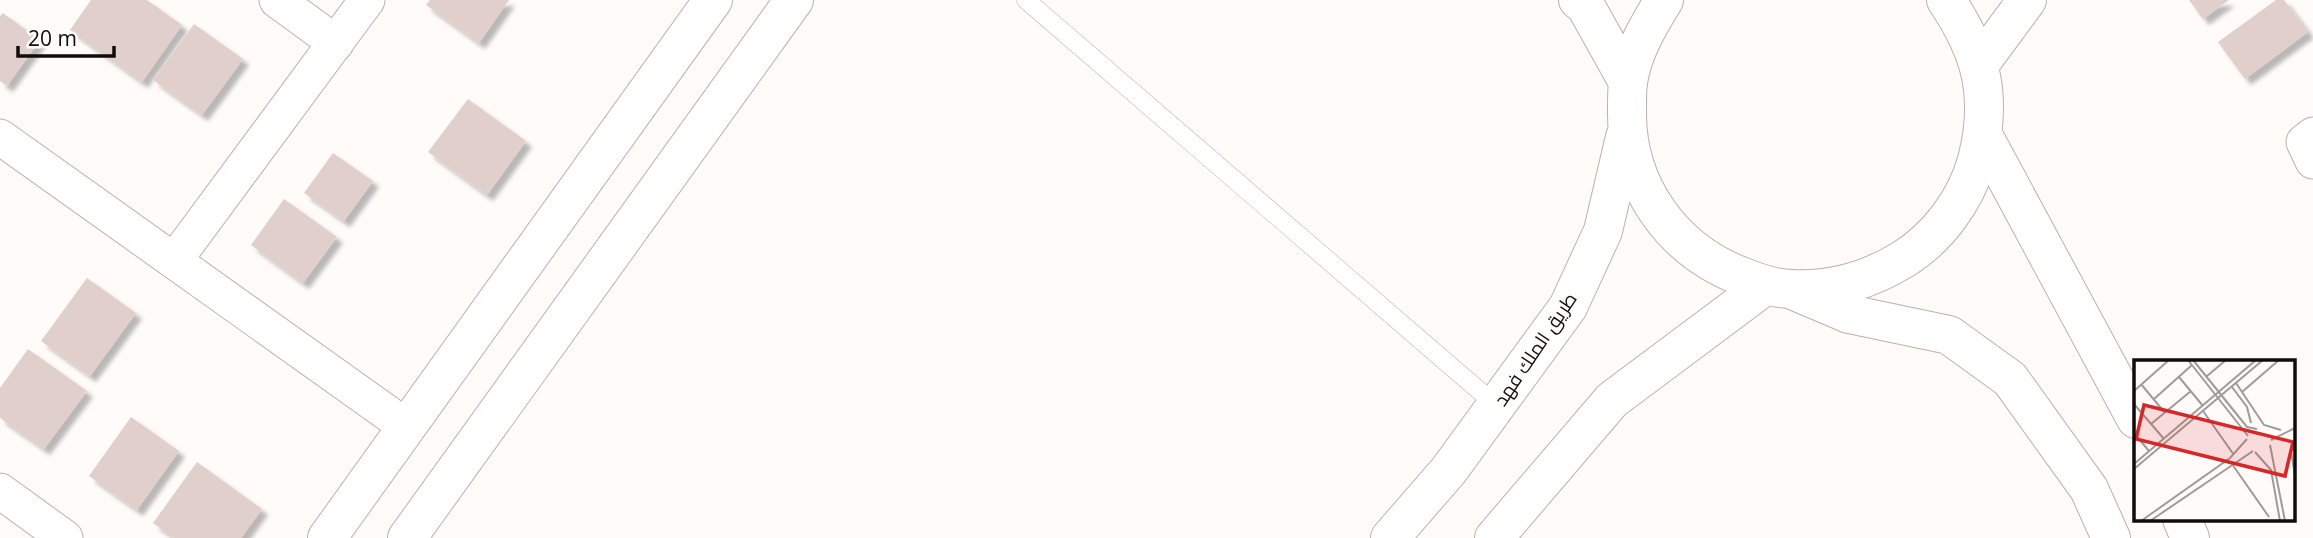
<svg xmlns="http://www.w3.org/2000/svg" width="2313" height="538" viewBox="0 0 2313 538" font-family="'Open Sans',Cairo,sans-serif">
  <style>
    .building { fill: #e0cfcb; filter: url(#shadow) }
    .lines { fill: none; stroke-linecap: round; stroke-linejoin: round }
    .lane-casing { stroke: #beb1a8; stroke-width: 19 }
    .street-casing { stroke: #beb1a8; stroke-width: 37 }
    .secondary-casing { stroke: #beb1a8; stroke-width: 40 }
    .lane { stroke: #fff; stroke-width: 18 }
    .street { stroke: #fff; stroke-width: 35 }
    .secondary { stroke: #fff; stroke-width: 38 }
    .labels { text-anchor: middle; stroke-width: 5; stroke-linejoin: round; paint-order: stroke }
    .street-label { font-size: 19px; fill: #100c09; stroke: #fefbf9 }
    .inset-road { fill: none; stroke: #9f9b99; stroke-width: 2 }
    .view { fill: #d62828; fill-opacity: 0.15; stroke: #d62828; stroke-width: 3.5 }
    .inset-edge { fill: none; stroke: #100c09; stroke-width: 3.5 }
  </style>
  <defs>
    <filter id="shadow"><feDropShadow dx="6" dy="6" stdDeviation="2" flood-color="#0004"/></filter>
  </defs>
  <rect width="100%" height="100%" fill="#fefbf9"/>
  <g class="building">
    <polygon points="91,0 147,0 182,25 142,82 70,30"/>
    <polygon points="430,0 509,0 479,43 426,5"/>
    <polygon points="2189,0 2229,0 2203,19"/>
    <polygon points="2276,0 2284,0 2308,32 2245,79 2218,42"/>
    <polygon points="3,13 40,40 7,86 0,81 0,16"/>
    <polygon points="194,24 243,59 202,115 153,80"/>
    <polygon points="468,99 526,141 487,195 428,152"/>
    <polygon points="333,153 373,181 344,221 304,193"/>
    <polygon points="284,199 337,237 303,283 251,245"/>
    <polygon points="87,278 136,313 90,376 41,341"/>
    <polygon points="28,349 87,391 44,449 0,418 0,388"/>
    <polygon points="131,417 179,451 137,510 89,476"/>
    <polygon points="197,462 262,509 241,538 174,538 153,523"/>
  </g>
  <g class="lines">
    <defs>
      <polyline id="lane" points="1026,0 1497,406"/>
      <g id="street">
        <polyline points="277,0 336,43"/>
        <polyline points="2313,135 2304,142 2313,161"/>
        <polyline points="0,137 407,427"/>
        <polyline points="174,261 367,0"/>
        <polyline points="0,491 65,538"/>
      </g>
      <g id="secondary">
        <polyline points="1578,0 1585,5 1628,82"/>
        <path d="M1664,0C1648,26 1633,51 1628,82C1627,90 1627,100 1627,108C1625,186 1673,252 1746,278C1761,284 1776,289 1792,289C1832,291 1869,280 1902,260C1938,238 1966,200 1977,160C1993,97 1982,53 1946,0"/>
        <polyline points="1979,65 2027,0"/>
        <polyline points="1983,135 2136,419"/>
        <polyline points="1797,292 1849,314 1949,335 2010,379 2089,489 2111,538"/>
        <polyline points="2182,519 2190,538"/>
        <polyline points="327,538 713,0"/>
        <polyline points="407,538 794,0"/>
        <polyline points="1390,538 1449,470 1568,307 1603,231 1625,137"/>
        <polyline points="1494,538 1612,400 1766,285"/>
      </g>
    </defs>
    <use href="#lane" class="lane-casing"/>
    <use href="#street" class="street-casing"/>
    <use href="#secondary" class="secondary-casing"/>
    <use href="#lane" class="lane"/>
    <use href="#street" class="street"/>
    <use href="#secondary" class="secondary"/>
  </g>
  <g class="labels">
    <g class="street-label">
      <text transform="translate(1535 349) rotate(-56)" y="7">طريق الملك فهد</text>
    </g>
  </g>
  <g transform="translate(2134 360)">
    <rect width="161" height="161" fill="#fefbf9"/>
    <path class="inset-road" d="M54,0L114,76M59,0L113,67L123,69M73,16L92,0M45,17L69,46M102,23L130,65L147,70M7,24L31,53M98,27L113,47L117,63M0,31L35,0M108,32L145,0M20,39L58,5M0,44L30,79M69,51L100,95M17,64L57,31M0,73L15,91M137,80L161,68M136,85L151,161M161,89L157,91L161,116M121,92L137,110L146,161M0,104L122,0M98,104L135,157M0,109L129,0M7,161L96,98L113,79M16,161L119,91"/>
    <path class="view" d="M10,45L159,82L151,116L2,79Z"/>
    <rect width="161" height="161" class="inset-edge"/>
  </g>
  <path d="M18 46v10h96v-10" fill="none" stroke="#100c09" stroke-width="3.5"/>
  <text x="28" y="46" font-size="21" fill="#100c09" stroke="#fefbf9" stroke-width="5" paint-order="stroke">20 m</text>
</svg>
